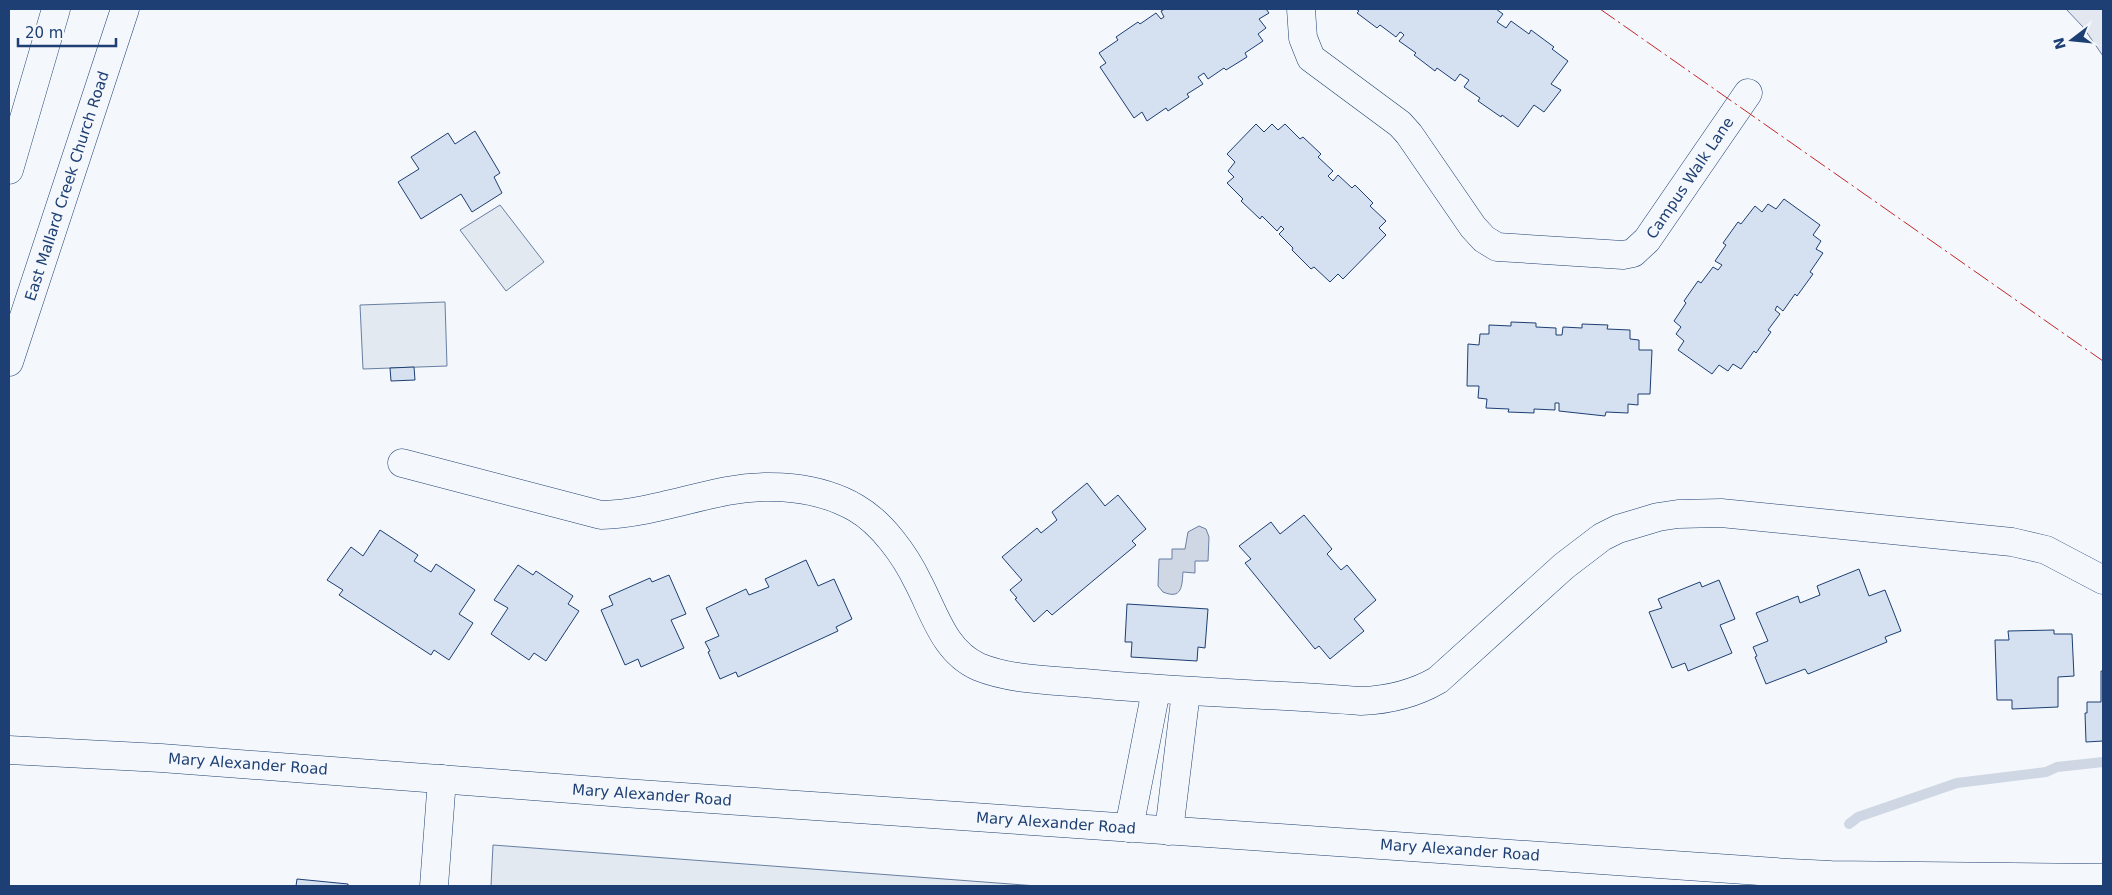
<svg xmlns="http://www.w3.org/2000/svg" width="2112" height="895" viewBox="0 0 2112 895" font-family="'DejaVu Sans',sans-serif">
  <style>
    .green { fill: #e3e9f0; stroke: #687fa3 }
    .parking { fill: #e3e8f0; stroke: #687fa3 }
    .water { fill: #cfd7e4; stroke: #687fa3 }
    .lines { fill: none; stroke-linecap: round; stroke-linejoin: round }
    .stream { stroke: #cfd7e4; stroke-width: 10 }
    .building { fill: #d5e0f0; stroke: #1d3f73 }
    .minor-casing { stroke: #1d3f73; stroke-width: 29 }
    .tertiary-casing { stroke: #1d3f73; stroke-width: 29 }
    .secondary-casing { stroke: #1d3f73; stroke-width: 29 }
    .minor { stroke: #f4f7fb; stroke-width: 28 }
    .tertiary { stroke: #f4f7fb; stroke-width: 28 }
    .secondary { stroke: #f4f7fb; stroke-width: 28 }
    .power { stroke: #c62828; stroke-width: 1; stroke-dasharray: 18 4 2.5 4; stroke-linecap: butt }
    .labels { text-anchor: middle; stroke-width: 4; stroke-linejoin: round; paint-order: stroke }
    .street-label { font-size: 15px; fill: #1d3f73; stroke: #f4f7fb }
  </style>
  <rect width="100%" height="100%" fill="#f4f7fb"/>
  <g class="green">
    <polygon points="500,205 544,262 506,291 460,230"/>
    <polygon points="445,302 447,366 363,369 360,305"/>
    <polygon points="493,845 1037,886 491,886"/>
  </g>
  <polygon class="parking" points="2066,9 2103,9 2103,56 2083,27"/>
  <path class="water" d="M1199,526L1206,529L1209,537L1208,561H1195V573L1183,572C1182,586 1182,600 1163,592L1158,586L1159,559H1172V549H1185L1188,532Z"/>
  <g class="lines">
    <polyline class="stream" points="1849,824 1858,817 1957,783 2046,772 2057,767 2103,762"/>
  </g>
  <g class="building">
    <polygon points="1165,9 1266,9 1269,13 1259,19 1266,28 1258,34 1263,41 1245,53 1247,57 1226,70 1224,68 1208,79 1204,73 1198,77 1203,84 1187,94 1189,97 1168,111 1166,108 1147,121 1142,112 1134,118 1100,67 1106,63 1099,53 1118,40 1116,37 1138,22 1140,24 1156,13 1161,19 1164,17 1161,11"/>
    <polygon points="1356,9 1496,9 1503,14 1497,22 1506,28 1511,21 1529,34 1531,30 1554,47 1552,49 1568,61 1551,84 1561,90 1544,112 1534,105 1518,127 1502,115 1501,117 1478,101 1480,98 1464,87 1469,80 1460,74 1455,81 1437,68 1435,71 1414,55 1416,53 1399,41 1404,35 1402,33 1400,32 1396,37 1380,25 1377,28 1357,13 1359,11"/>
    <polygon points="1256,124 1264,132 1272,124 1278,130 1285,124 1300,139 1303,137 1321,154 1318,157 1333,171 1328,176 1333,181 1338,175 1352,188 1355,185 1373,203 1370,206 1386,221 1379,228 1386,235 1343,279 1338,274 1330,282 1314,267 1311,269 1292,250 1293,248 1279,234 1284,229 1281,226 1277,231 1262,216 1260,219 1241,201 1243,199 1227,183 1234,177 1228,171 1235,162 1227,154"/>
    <polygon points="475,131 500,173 494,177 502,193 472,212 461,194 421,219 398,182 419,169 411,157 448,133 455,144"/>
    <polygon points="1784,199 1820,225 1813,235 1821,241 1816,249 1823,253 1810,272 1813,274 1797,296 1795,294 1783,311 1777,306 1775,310 1780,314 1768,330 1771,332 1756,353 1754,351 1741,369 1733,364 1728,371 1719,365 1712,374 1678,350 1684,341 1676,334 1681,327 1674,321 1686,303 1684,301 1698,281 1701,283 1713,267 1718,270 1722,265 1715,261 1726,245 1723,243 1738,222 1741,224 1755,206 1762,212 1768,204 1776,209"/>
    <polygon points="1511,322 1536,323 1536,327 1556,328 1556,335 1562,335 1563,327 1582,328 1582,324 1608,325 1607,329 1630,330 1630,339 1639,340 1639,350 1652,350 1650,394 1638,394 1638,405 1628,404 1628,413 1606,412 1605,416 1559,411 1559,403 1555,403 1555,410 1534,409 1534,413 1508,412 1509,409 1486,408 1487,399 1478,398 1479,386 1467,386 1468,344 1479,345 1480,334 1489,334 1489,325 1511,326"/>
    <polygon points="414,367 415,380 391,381 390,368"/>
    <polygon points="1087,483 1105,506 1118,495 1146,529 1132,541 1136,545 1052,615 1047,610 1034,622 1015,599 1017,598 1010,590 1022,580 1002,557 1037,528 1041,533 1057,520 1052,512"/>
    <polygon points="1304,515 1332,549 1327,554 1341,570 1347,565 1376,600 1354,619 1364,631 1330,659 1319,646 1315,649 1245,563 1251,559 1239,546 1271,522 1280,534"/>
    <polygon points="380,530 418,555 414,561 431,572 436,564 475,590 459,614 473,623 449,660 434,650 431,655 339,595 343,590 327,580 351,547 363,556"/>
    <polygon points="806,560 818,586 834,579 852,619 836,627 838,631 738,677 736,672 720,679 708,652 710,651 705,642 719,636 706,608 746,589 749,595 769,587 765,579"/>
    <polygon points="518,565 533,575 536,571 573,596 568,604 579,611 546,661 534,653 529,660 491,634 508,608 494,600"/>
    <polygon points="1859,569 1869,596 1885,590 1901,631 1885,637 1887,642 1808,674 1805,669 1766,684 1755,657 1757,656 1753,647 1768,641 1756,613 1798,596 1800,603 1820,595 1817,586"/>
    <polygon points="669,575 686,614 671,620 684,648 641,667 638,659 625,665 601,610 613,605 609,596 650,578 652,582"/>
    <polygon points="1719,580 1735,619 1720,625 1732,653 1688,671 1685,663 1672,668 1649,612 1662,608 1658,599 1700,582 1702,587"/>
    <polygon points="1127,604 1208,609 1205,648 1198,647 1197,661 1131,657 1132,642 1125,642"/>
    <polygon points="2054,630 2054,634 2072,634 2074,676 2058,677 2058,707 2012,709 2012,700 1997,700 1995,640 2009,640 2008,631"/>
    <polygon points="2101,671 2103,671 2103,741 2086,742 2085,713 2087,713 2087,702 2101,702"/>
    <polygon points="297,879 348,884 348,886 296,886"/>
  </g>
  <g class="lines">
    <defs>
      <g id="minor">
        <polyline points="1301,9 1303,38 1311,58 1400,124 1409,134 1473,227 1484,239 1497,247 1623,255 1633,253 1647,240 1748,93"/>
        <path d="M402,463L601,515C643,514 686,499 727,491C769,483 818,486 856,508C882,523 905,555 918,582C934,612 944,652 979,667C1011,680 1050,680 1084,683C1176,692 1269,694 1361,701C1389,700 1414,694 1438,680L1564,566L1602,537L1618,529L1658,517L1678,514L1721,513L2012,542L2046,550L2103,580"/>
        <polyline points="1129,828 1156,690"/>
        <polyline points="1169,831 1186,692"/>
        <polyline points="434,886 442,779"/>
      </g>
      <polyline id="tertiary" points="9,750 161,758 624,793 1789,873 1831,875 2103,878"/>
      <g id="secondary">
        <polyline points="9,170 56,9"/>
        <polyline points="9,362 125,9"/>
      </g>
    </defs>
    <use href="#minor" class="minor-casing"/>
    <use href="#tertiary" class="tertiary-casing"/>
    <use href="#secondary" class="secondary-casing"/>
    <use href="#minor" class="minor"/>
    <use href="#tertiary" class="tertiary"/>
    <use href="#secondary" class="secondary"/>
    <polyline class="power" points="1600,9 2103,361"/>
  </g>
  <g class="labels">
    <g class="street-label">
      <text transform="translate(1690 178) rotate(-56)" y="5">Campus Walk Lane</text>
      <text transform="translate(67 186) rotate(-72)" y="5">East Mallard Creek Church Road</text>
      <text transform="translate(248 764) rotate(4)" y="5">Mary Alexander Road</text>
      <text transform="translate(652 795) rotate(4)" y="5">Mary Alexander Road</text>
      <text transform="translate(1056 823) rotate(4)" y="5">Mary Alexander Road</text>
      <text transform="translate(1460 850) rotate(4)" y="5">Mary Alexander Road</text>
    </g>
  </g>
  <rect width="2112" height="895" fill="none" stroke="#1d3f73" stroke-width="20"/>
  <g transform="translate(2072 40) rotate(254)" stroke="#f4f7fb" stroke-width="4" paint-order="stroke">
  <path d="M0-4L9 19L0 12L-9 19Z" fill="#1d3f73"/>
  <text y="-8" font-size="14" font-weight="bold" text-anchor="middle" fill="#1d3f73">N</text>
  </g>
  <path d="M18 38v8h98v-8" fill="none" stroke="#1d3f73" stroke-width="2.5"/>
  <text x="25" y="38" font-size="15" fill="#1d3f73" stroke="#f4f7fb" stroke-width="4" paint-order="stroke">20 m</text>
</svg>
